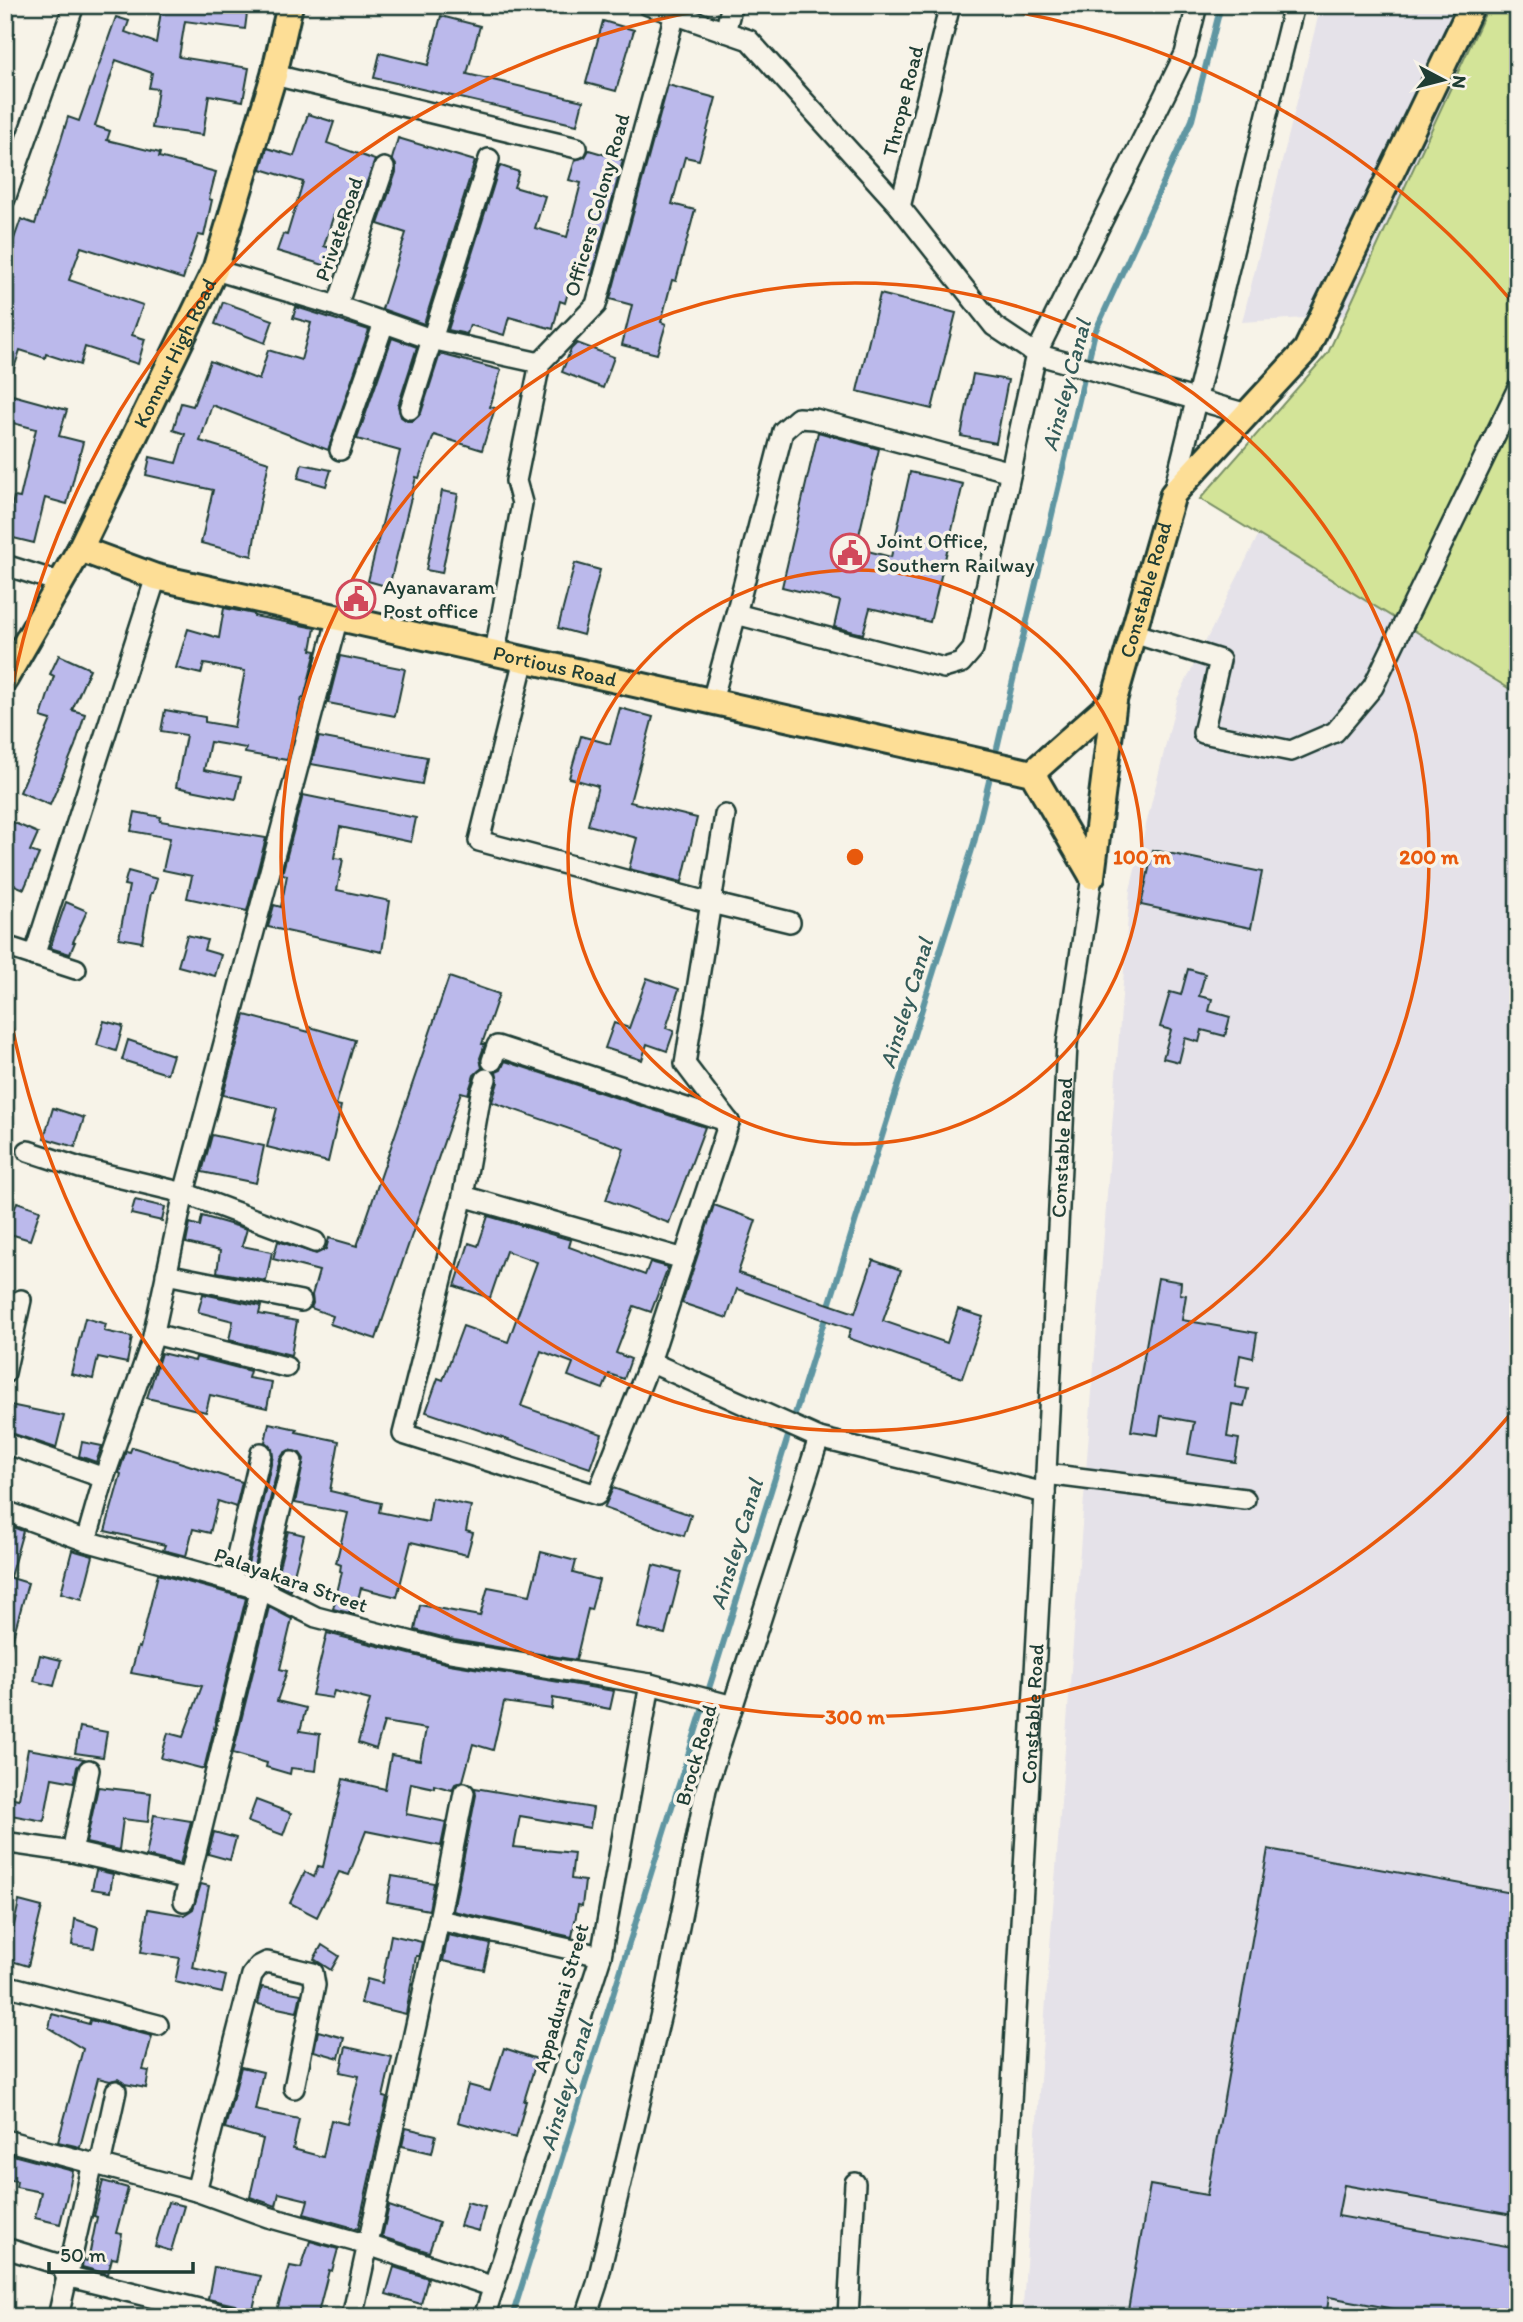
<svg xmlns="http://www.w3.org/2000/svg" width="1523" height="2322" viewBox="0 0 1523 2322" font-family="Itim,sans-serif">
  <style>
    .built { fill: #e5e2e9 }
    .green { fill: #d3e498; stroke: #799066; stroke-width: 2 }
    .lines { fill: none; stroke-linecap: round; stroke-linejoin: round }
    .stream { stroke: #5f96a2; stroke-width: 6 }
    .building { fill: #bbb9eb; stroke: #1f3d34; stroke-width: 2 }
    .minor-casing { stroke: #1f3d34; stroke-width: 24 }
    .major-casing { stroke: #1f3d34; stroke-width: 30 }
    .minor { stroke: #f7f3e8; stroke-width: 19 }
    .major { stroke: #fdde96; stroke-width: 24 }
    .ring { fill: none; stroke: #e8590c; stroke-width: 3.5 }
    .labels { text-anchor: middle; stroke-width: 7; stroke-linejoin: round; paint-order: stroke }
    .street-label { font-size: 21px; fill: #1f3d34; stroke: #f7f3e8 }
    .poi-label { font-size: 21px; fill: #1f3d34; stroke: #f7f3e8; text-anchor: start }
    .water-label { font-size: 23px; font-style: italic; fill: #345b59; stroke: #f7f3e8 }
    .centre { fill: #e8590c; stroke: #f7f3e8; stroke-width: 3.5 }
    .ring-label { font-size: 21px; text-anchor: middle; font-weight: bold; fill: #e8590c; stroke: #f7f3e8; stroke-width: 7; stroke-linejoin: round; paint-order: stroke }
  </style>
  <rect width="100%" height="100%" fill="#f7f3e8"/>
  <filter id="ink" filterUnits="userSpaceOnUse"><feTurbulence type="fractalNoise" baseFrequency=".0143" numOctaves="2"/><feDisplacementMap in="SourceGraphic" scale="14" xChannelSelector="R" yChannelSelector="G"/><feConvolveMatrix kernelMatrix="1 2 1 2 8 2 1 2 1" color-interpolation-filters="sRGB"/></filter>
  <g filter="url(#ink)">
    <polygon class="built" points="1321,5 1518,5 1518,2317 1022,2317 1130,890 1177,699 1368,314 1242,322"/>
    <polygon class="green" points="1489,5 1518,5 1518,694 1200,499 1328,353"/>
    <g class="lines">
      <g class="stream">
        <polyline points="997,748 1095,332 1192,120 1221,5"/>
        <polyline points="512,2317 974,843 989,781"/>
      </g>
    </g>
    <g class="building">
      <polygon points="162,5 248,5 245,29 185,21 179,57 249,68 243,101 209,95 203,135 152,128 158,89 149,88 152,73 116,60 95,126 110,131 107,140 160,153 159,157 216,172 209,199 212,200 204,236 198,235 183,279 81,247 69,280 143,305 132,335 145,339 138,364 85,347 80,365 46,354 45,358 20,350 8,387 5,386 5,288 14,258 8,256 21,219 35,224 68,117 79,121 116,17 129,21 125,32 156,43"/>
      <polygon points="441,16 480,26 467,74 583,101 577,125 374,78 380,53 428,65"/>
      <polygon points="603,21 634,30 616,91 586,83"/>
      <polygon points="668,85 716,98 699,160 685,157 672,204 695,210 676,281 672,280 661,322 666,324 657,354 622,345 632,305 610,299"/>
      <polygon points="308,114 334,122 327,143 375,160 354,217 335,211 324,246 343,252 337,269 277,251 283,234 287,235 303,182 261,169 267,148 294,156"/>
      <polygon points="398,138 475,161 424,324 382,309 406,233 378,224 396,172 396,165 392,159"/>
      <polygon points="589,150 623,160 592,275 574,270 565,303 560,301 553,329 509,317 504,335 470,325 467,334 448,330 499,168 501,166 519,172 514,187 545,196 535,228 567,237 581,183 569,180 575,160 585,157"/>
      <polygon points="880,294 956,313 932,409 857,391"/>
      <polygon points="223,302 273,320 265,343 215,324"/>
      <polygon points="296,307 369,330 328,450 212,405 200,441 269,462 259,509 252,556 201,543 213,490 146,475 150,457 176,463 185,434 173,430 181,403 193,406 210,361 259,380 268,350 301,360 311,323 293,318"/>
      <polygon points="392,338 417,347 398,406 401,417 407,421 413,421 421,413 440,354 501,370 490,407 495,408 482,450 434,435 419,478 416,477 389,587 368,581 400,451 357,439"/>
      <polygon points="577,343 614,357 603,388 562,372 571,349"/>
      <polygon points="973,374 1008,380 996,443 961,436"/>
      <polygon points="5,393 67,410 59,436 83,442 67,504 45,498 34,543 5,536 14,497 20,498 36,429 5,421"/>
      <polygon points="818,432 879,449 856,548 891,557 910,472 963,484 930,622 870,608 863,634 834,627 840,601 782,587"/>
      <polygon points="302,464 331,470 326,486 298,478"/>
      <polygon points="442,491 458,494 442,573 426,570"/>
      <polygon points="575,563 600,570 583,635 558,628"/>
      <polygon points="224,608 254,614 254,616 315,628 311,650 316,651 304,698 302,698 287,760 245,753 246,748 210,742 204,770 241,777 236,799 176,787 186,735 161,731 165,710 205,717 205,722 234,727 245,671 204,664 201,674 176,668 188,629 219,638"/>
      <polygon points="59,655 90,669 72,710 85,714 75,746 50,805 20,792 51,720 41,717 54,676 50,674"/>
      <polygon points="340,656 405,669 395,716 328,703"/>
      <polygon points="620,708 653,717 630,802 697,818 682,882 629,869 637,838 588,825 598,786 569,778 581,736 610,744"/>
      <polygon points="319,737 427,757 422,784 311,764"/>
      <polygon points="303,795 416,818 411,842 340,827 334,858 343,859 337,890 390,901 382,952 268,927 274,905 281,907 287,875 282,874"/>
      <polygon points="135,812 161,817 160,821 266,838 247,911 187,898 192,876 163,870 170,838 131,831"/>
      <polygon points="5,819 38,833 30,851 39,854 24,889 5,881"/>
      <polygon points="1153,850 1262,872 1251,928 1141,905"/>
      <polygon points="128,871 157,879 153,893 151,893 142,942 119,938 129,886 124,885"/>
      <polygon points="66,902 87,911 73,942 75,942 70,954 50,948"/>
      <polygon points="187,935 207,940 204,950 221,955 215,976 178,966"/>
      <polygon points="1188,969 1205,974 1199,996 1212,999 1209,1011 1230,1017 1225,1036 1202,1030 1199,1042 1185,1038 1179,1062 1163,1058 1171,1030 1160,1027 1170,992 1181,995"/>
      <polygon points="449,977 499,994 482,1044 485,1044 480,1058 482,1068 474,1075 468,1094 461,1092 376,1339 330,1324 333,1316 311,1308 313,1303 312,1295 319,1271 273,1259 278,1241 316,1254 326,1249 329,1238 357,1246"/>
      <polygon points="647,978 679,989 666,1028 674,1031 667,1051 647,1044 642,1060 605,1048 614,1023 629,1028"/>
      <polygon points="245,1015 309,1032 310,1027 355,1040 336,1105 341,1106 328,1162 267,1147 277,1108 223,1095"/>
      <polygon points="104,1021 123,1026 116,1051 97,1045"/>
      <polygon points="128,1040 173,1055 167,1074 122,1060"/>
      <polygon points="505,1061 705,1127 669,1223 606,1200 624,1148 492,1102 498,1082 496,1072 501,1070"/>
      <polygon points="53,1108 84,1118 75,1147 44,1138"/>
      <polygon points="212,1135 264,1146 256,1183 202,1172"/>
      <polygon points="135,1200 165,1207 162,1221 131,1214"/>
      <polygon points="17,1202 40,1210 30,1240 7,1233"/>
      <polygon points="714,1205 756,1220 738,1273 855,1313 873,1260 901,1270 883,1321 947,1343 958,1309 983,1317 962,1378 848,1338 851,1329 737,1289 727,1318 682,1303"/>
      <polygon points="202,1216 247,1229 242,1246 272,1252 266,1281 217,1272 220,1251 186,1243 190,1223 200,1226"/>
      <polygon points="488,1216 571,1240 569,1247 645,1275 650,1262 668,1267 651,1312 634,1306 616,1353 631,1359 624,1379 609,1374 603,1389 568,1376 573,1363 541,1351 521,1406 602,1434 590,1468 426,1412 438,1378 443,1380 463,1326 508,1342 537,1262 506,1251 490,1298 455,1286 469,1243 478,1246"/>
      <polygon points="1158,1278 1181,1282 1180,1294 1186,1295 1182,1320 1257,1333 1253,1358 1240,1355 1235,1387 1248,1389 1244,1406 1232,1404 1227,1437 1239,1439 1235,1462 1188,1454 1194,1422 1161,1416 1158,1435 1131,1431"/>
      <polygon points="203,1294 261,1306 259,1314 297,1321 291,1355 229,1340 233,1321 198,1312"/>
      <polygon points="85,1318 106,1324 104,1331 132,1337 127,1363 98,1357 93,1379 71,1374"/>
      <polygon points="161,1353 195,1361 196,1357 250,1371 248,1378 272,1382 267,1408 210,1395 206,1412 147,1398"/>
      <polygon points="5,1404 64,1416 56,1448 5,1431"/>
      <polygon points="269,1423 297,1429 296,1432 339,1441 330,1491 381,1503 379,1512 428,1522 432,1498 471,1506 466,1531 473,1533 467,1555 411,1542 397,1597 361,1588 354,1614 333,1609 342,1572 340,1571 341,1565 336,1563 348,1513 295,1503 304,1459 300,1453 289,1450 284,1453 280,1459 252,1574 246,1573 273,1456 272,1449 265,1442"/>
      <polygon points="82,1442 102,1446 96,1462 79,1456"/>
      <polygon points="132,1447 242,1482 236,1507 218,1501 210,1533 193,1529 186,1556 163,1550 165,1545 105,1531 121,1474 119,1473 126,1451 130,1452"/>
      <polygon points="613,1488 691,1515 684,1536 604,1508"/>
      <polygon points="5,1524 23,1531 10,1577 5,1576"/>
      <polygon points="288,1531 304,1535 290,1590 275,1583"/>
      <polygon points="72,1550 93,1556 82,1599 61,1593"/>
      <polygon points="541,1552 576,1561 573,1573 599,1580 591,1610 588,1609 576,1660 454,1640 415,1630 420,1605 480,1616 488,1587 530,1595"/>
      <polygon points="653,1565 681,1572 665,1634 638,1628"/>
      <polygon points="158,1574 246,1598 204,1769 161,1758 168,1733 183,1737 202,1686 131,1673 138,1647 140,1648"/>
      <polygon points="5,1576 28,1583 10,1648 5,1648"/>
      <polygon points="269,1607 292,1619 280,1669 287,1671 277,1701 306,1708 300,1731 320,1734 316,1771 291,1768 290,1774 266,1767 267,1763 233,1753"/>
      <polygon points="327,1633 449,1664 614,1691 610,1709 553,1698 552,1709 504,1702 493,1750 473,1744 463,1781 455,1784 452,1790 434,1785 434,1788 411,1783 406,1814 446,1822 441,1846 366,1831 349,1875 339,1872 317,1917 290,1903 305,1872 314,1877 318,1866 323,1867 343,1779 385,1789 391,1755 420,1760 426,1729 384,1722 376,1749 358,1743 370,1700 334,1691 332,1698 312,1695"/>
      <polygon points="40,1655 61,1660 54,1686 34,1681"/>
      <polygon points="80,1727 107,1732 103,1757 75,1753"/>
      <polygon points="28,1749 84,1759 77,1767 74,1782 52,1778 44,1821 5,1814 7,1797 19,1799"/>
      <polygon points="98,1787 151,1793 148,1822 123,1819 119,1850 86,1843"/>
      <polygon points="475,1788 593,1808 590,1828 520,1816 514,1847 574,1853 571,1879 585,1881 582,1906 578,1905 572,1937 453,1911 476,1795"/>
      <polygon points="256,1800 291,1813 283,1835 248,1822"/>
      <polygon points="154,1815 191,1821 180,1864 146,1856"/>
      <polygon points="214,1832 236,1838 230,1860 208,1854"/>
      <polygon points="1268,1849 1518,1894 1518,2216 1344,2185 1338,2216 1518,2248 1518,2317 1437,2317 1329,2297 1326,2317 1168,2317 1128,2310 1150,2185 1207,2195"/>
      <polygon points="96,1870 113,1874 110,1892 92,1889"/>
      <polygon points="392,1876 434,1883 429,1910 387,1902"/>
      <polygon points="201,1884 209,1886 193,1968 226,1976 222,1993 175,1982 180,1958 141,1952 148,1909 184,1915 193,1909"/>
      <polygon points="19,1901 42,1907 28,1966 5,1959 5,1934 12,1935"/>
      <polygon points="75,1919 98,1927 94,1948 72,1945"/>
      <polygon points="391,1935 422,1942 419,1956 416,1956 406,2014 361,2003 367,1979 382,1983"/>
      <polygon points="448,1935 490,1944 484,1970 443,1961"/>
      <polygon points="322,1945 339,1956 331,1970 314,1959"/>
      <polygon points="262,1987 301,1994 297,2012 258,2004"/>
      <polygon points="52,2014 89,2024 90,2020 152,2036 143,2070 149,2071 146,2088 125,2084 118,2079 110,2081 98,2078 80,2147 58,2142 83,2049 49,2028"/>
      <polygon points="318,2031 344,2038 339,2058 314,2051"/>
      <polygon points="346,2047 392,2057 383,2097 387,2098 358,2229 304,2214 308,2200 279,2193 276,2206 250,2197 263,2139 225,2128 241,2067 263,2072 255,2110 299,2119 293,2149 323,2157 331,2120 347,2124 359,2076 340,2072"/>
      <polygon points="504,2048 537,2059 524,2101 526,2101 516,2138 458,2122 468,2085 490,2091"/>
      <polygon points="406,2128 436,2135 432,2153 402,2146"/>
      <polygon points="5,2153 73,2171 60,2224 35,2218 41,2192 16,2187 17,2181 5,2179"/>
      <polygon points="103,2181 128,2188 116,2233 122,2234 117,2259 112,2258 108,2274 82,2267 83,2260 88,2261 97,2217 94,2216"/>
      <polygon points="168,2202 184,2206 171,2251 155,2246"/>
      <polygon points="467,2202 485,2207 479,2231 460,2226"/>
      <polygon points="389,2206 439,2223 429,2252 382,2237"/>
      <polygon points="310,2241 338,2249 332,2271 329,2270 317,2317 275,2317 290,2266 301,2268"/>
      <polygon points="214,2267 261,2276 251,2317 243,2315 240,2309 235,2305 208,2299"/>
      <polygon points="394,2267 428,2278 421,2304 386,2294"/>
    </g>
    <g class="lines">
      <defs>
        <g id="minor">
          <polyline points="648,5 749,40 900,207 994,326 1036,354 1247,414"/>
          <polyline points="725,32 732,5"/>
          <polyline points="274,75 577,148"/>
          <polyline points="5,199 74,5"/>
          <polyline points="900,207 950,5"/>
          <polyline points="215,270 337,306 431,339 540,363"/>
          <polyline points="337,306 384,168"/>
          <polyline points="410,409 489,159"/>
          <polyline points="340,450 384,323"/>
          <polyline points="1173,494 1294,5"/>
          <polyline points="5,565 62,583"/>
          <polyline points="736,614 783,431 798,418 815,419 1011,472"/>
          <polyline points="1133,633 1220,660 1203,733 1291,751 1335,732 1373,687 1518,388"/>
          <polyline points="495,652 522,503 516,481 540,363 596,305 675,14"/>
          <polyline points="524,659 479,841 711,903 790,922"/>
          <polyline points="712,701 736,614 944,668 961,663 973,649 1036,354 1185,54 1197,5"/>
          <polyline points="725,815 685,1064 729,1122"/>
          <polyline points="5,946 76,969"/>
          <polyline points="34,956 156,577"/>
          <polyline points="492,1061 497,1046 623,1087"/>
          <polyline points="486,1079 481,1093 463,1196 403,1434 597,1495 650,1362 729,1122"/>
          <polyline points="631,1090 729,1122"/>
          <polyline points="28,1151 80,1168 184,1193 315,1242"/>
          <polyline points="463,1196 684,1259"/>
          <polyline points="166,1274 301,1301"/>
          <polyline points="154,1334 286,1367"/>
          <polyline points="650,1362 819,1438"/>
          <polyline points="5,1373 21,1300"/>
          <polyline points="5,1443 104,1478"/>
          <polyline points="1046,1474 1245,1499"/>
          <polyline points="5,1511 86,1541 262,1590 316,1617 451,1652 650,1684 733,1706"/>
          <polyline points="86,1541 104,1478 152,1341 184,1193 338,617"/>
          <polyline points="231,1581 261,1453"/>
          <polyline points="10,1843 72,1852 190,1879"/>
          <polyline points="72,1852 89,1770"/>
          <polyline points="184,1901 292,1462"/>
          <polyline points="439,1920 601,1956"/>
          <polyline points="5,1985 158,2025"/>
          <polyline points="5,2140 196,2191 268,2217 368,2245 494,2287"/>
          <polyline points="100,2165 116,2091"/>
          <polyline points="196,2191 252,1975 259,1966 267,1962 313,1973 315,1985 294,2088"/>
          <polyline points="5,2248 61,2265 66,2276 231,2317"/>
          <polyline points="58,2317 93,2163"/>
          <polyline points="352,2317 439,1920 464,1793"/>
          <polyline points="484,2317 601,1956 650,1684"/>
          <polyline points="586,2317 597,2284 667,1988 706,1789 819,1438 1045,1493"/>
          <polyline points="848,2317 855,2183"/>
          <path id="s1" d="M999,2317L1045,1493L1067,1044L1092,876"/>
        </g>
        <g id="major">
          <path id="s2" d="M80,549L156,577L1032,773L1092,876"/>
          <path id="s3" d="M5,679L80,549L215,270L274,75L290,5"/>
          <polyline points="1032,773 1114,700"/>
          <path id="s4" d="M1092,876L1114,700L1173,494L1306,350L1472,5"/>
        </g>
      </defs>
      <use href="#minor" class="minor-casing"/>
      <use href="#major" class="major-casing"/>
      <use href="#minor" class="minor"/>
      <use href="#major" class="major"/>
    </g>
  </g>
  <g class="ring">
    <circle cx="855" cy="857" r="287"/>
    <circle cx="855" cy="857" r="574"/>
    <path d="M1514 1410A860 860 0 0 1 6 992M6 722A860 860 0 0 1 735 5M975 5A860 860 0 0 1 1514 304"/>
  </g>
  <defs>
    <symbol id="civic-ring" viewBox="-11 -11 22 22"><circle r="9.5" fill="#f7f3e8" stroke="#d1495b" stroke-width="1.5"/><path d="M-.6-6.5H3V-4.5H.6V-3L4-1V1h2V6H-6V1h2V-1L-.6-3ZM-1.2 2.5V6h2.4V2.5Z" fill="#d1495b"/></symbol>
  </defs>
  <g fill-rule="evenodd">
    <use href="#civic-ring" x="828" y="531" width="44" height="44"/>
    <use href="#civic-ring" x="334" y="577" width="44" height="44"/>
  </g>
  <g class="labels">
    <g class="street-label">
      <text transform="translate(903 101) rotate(-76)" y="7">Thrope Road</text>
      <text transform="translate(597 205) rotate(-74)" y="7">Officers Colony Road</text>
      <text transform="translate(339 229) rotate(-71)" y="7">PrivateRoad</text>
      <text dy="7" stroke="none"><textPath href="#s3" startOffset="368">Konnur High Road</textPath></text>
      <text dy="7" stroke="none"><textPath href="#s4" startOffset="292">Constable Road</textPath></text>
      <text dy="7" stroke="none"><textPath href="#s2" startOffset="490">Portious Road</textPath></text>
      <text dy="7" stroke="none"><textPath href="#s1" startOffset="1171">Constable Road</textPath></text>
      <text transform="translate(291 1580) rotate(19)" y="7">Palayakara Street</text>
      <text dy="7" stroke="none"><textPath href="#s1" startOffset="604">Constable Road</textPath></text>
      <text transform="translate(696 1755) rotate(-74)" y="7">Brock Road</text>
      <text transform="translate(561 1998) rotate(-74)" y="7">Appadurai Street</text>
    </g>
    <g class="poi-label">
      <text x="877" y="548">Joint Office,<tspan x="877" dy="24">Southern Railway</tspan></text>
      <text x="383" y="594">Ayanavaram<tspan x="383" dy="24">Post office</tspan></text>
    </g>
    <g class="water-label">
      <text transform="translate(1066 385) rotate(-75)" y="8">Ainsley Canal</text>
      <text transform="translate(906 1003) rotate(-73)" y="8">Ainsley Canal</text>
      <text transform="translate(736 1544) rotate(-73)" y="8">Ainsley Canal</text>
      <text transform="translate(566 2085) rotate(-73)" y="8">Ainsley Canal</text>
    </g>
  </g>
  <circle cx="855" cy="857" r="10" class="centre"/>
  <g class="ring-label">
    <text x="1142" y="864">100 m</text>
    <text x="1429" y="864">200 m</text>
    <text x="855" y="1724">300 m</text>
  </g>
  <rect width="1523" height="2322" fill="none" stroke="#f7f3e8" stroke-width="28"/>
  <rect x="14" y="14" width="1495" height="2294" fill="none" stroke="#1f3d34" stroke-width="2.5" filter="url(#ink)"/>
  <g transform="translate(1443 80) rotate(97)" stroke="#f7f3e8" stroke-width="5" paint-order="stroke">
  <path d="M0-5L12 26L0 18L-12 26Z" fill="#1f3d34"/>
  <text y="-10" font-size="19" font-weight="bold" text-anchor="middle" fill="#1f3d34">N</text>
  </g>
  <path d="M49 2262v10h144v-10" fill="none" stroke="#1f3d34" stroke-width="3.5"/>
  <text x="60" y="2262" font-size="21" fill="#1f3d34" stroke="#f7f3e8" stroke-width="5" paint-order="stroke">50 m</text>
</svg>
